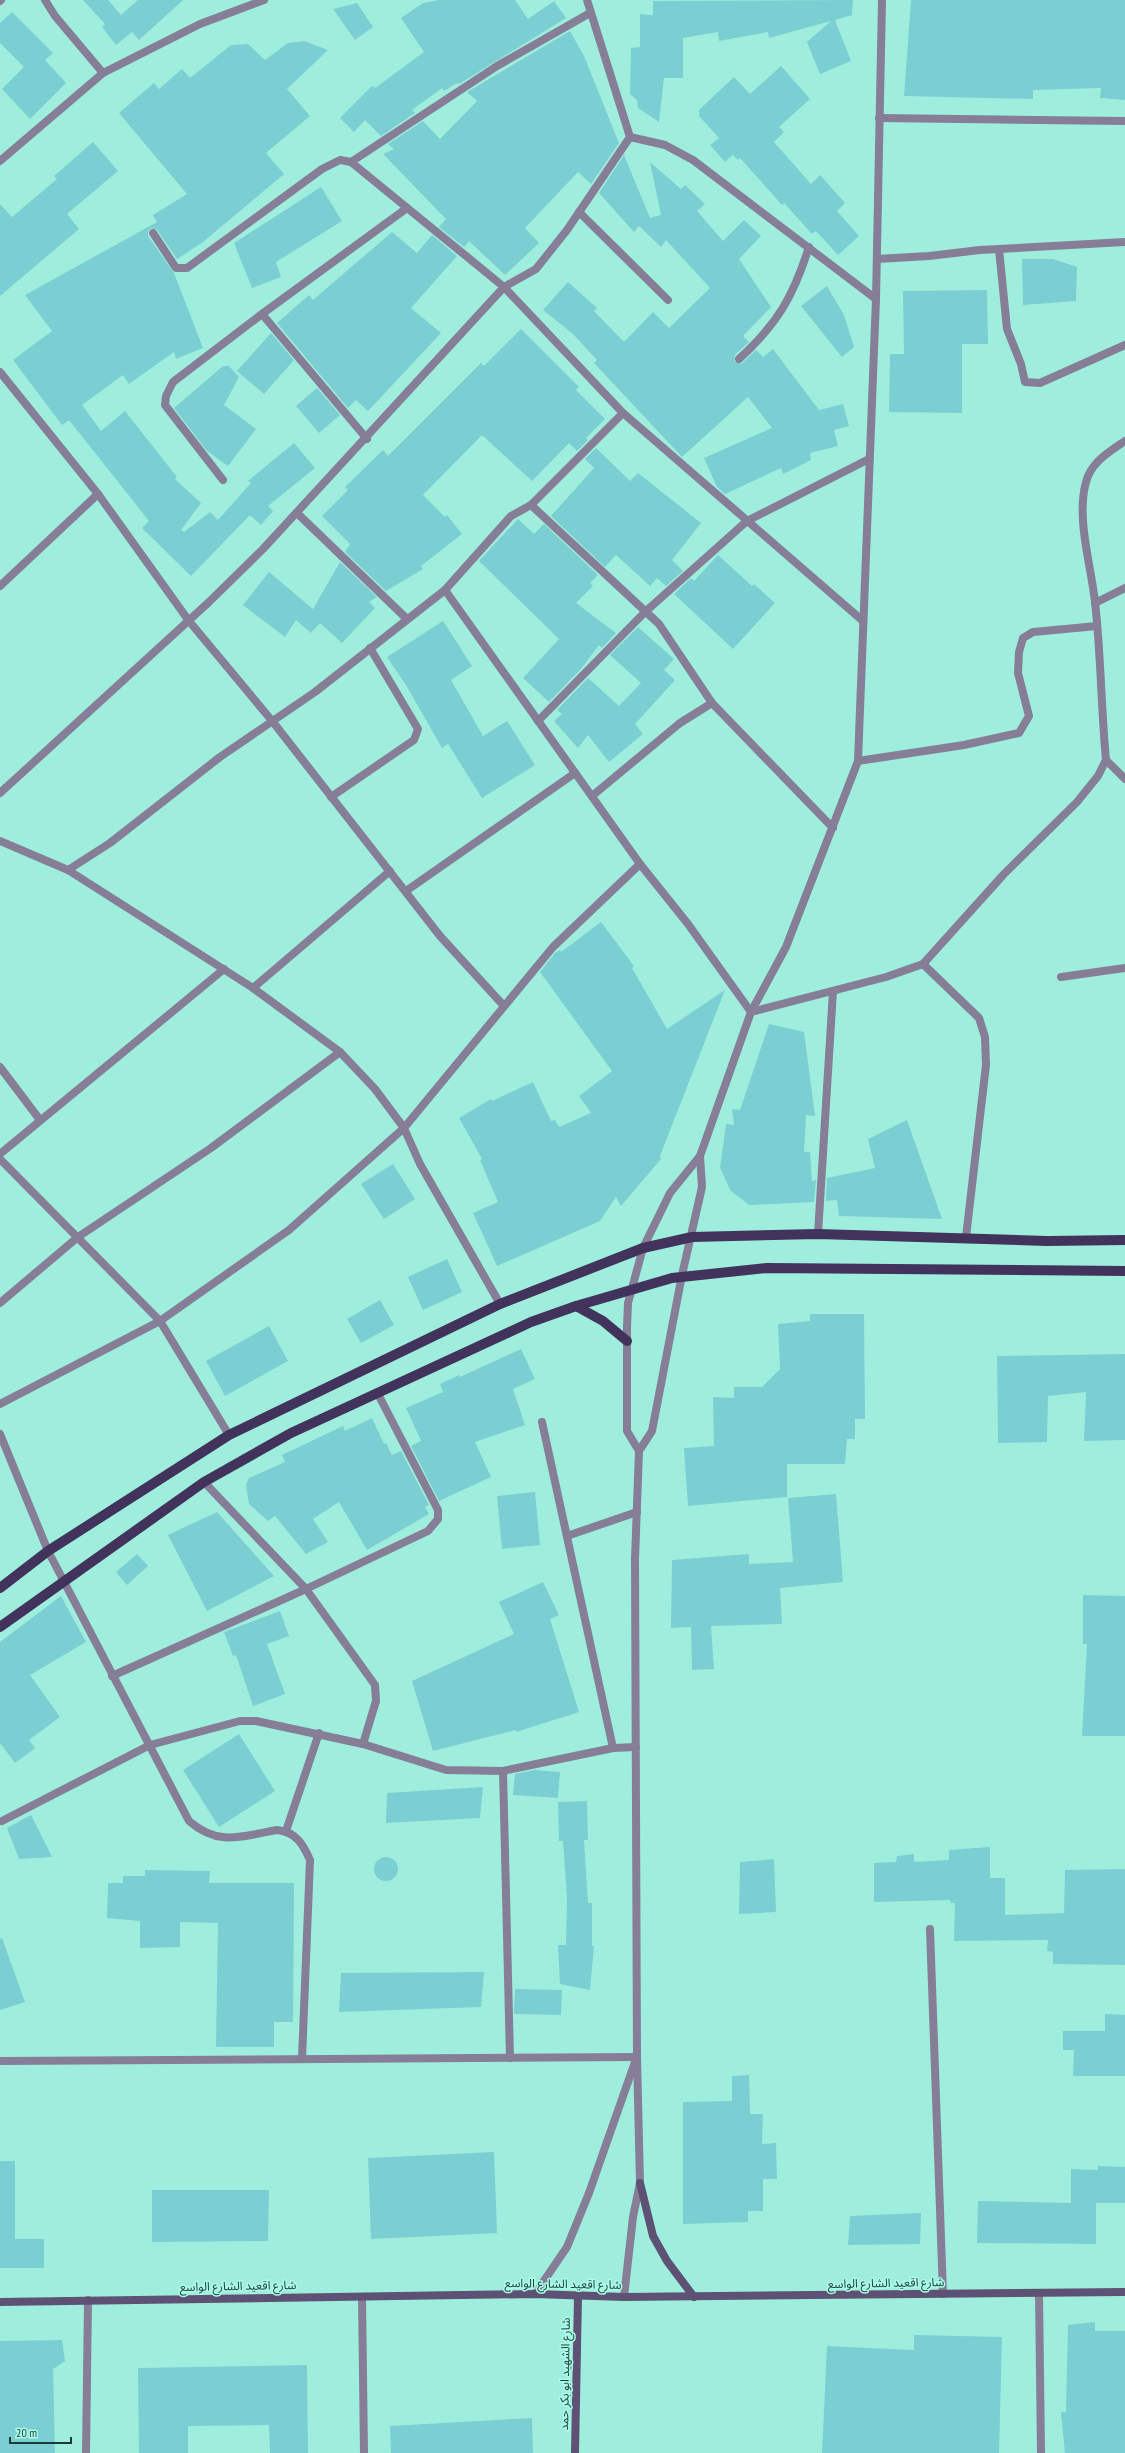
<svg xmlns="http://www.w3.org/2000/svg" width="1125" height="2453" viewBox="0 0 1125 2453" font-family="'PT Sans Narrow','Noto Sans Arabic',sans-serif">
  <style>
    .building { fill: #7bcfd2 }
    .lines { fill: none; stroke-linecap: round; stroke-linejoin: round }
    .lane { stroke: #867e96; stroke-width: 8 }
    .street { stroke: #867e96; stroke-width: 8 }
    .secondary { stroke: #5d5274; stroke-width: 8 }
    .primary { stroke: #41335b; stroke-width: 10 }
    .labels { text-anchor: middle; stroke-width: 3; stroke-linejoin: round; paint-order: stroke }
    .street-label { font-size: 12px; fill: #1b3c35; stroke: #acfcea }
  </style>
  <rect width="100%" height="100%" fill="#9feedd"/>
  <g class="building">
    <polygon points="83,0 108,0 121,15 138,0 183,0 139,40 132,32 116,45 102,27 105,24"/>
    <polygon points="439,0 515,0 528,19 554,1 566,18 459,84 457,83 444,91 442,88 412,110 415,113 381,136 365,120 354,132 340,118 372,86 375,88 424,52 401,18 423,3"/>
    <polygon points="853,0 852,15 835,20 851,61 820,74 807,42 831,21 769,38 768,32 719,41 718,32 683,38 683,78 664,78 659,122 638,108 637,100 630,94 631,48 640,47 640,14 653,15 653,1"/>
    <polygon points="911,0 1125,0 1125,100 1100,98 1101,88 1033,90 1033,99 904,96"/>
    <polygon points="357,3 373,27 355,40 333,9"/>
    <polygon points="12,12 53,53 45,60 66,83 30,119 2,89 24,67 0,43 0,23"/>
    <polygon points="570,31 584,56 619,143 591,184 578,172 525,228 539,243 505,275 469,241 464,247 439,227 446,219 383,154 394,149 388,144 423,121 440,139 477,101 467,92"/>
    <polygon points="304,41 328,50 287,89 310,116 266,153 284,174 203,242 177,259 157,230 152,228 148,231 148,236 174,273 203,348 176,359 174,352 129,384 123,375 82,405 101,431 125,411 177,477 175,479 201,503 181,530 184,532 210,512 218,520 251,483 248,481 294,443 315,468 268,506 273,511 261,525 250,515 191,576 142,528 149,521 69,420 62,425 13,360 52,331 25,295 157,222 153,215 187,194 119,113 154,83 159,89 182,69 190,78 231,45 248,44 265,60 288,43"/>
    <polygon points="781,66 810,99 779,127 784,132 774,142 811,184 820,175 845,203 837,211 859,236 838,255 816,231 812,234 784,203 782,205 740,158 738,160 733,155 725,162 710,145 719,138 699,116 699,110 734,77 750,94"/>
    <polygon points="93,142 118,171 67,214 79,229 0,296 0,204 12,217 57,179 54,176"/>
    <polygon points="624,155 650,218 661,215 650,162 681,189 685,185 705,204 697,211 723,241 744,220 761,236 739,259 771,307 743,336 749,342 735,355 734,361 741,364 756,350 763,357 773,349 819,410 843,404 849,426 834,430 838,446 810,453 811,460 783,474 781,468 725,494 717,487 704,458 772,428 748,397 682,457 594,363 597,360 573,334 543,310 568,282 597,308 594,311 624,342 653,312 669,328 710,288 666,240 661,247 639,226 634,232 599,193"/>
    <polygon points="321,187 342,221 276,262 281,277 252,288 234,243"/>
    <polygon points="392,232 417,253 432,235 457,256 411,308 441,333 368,411 356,400 348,408 277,323 309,295 313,300"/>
    <polygon points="1022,259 1053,259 1077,267 1076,301 1023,305"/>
    <polygon points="827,286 844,315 854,347 842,357 801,306"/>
    <polygon points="987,290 988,344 962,344 962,413 889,412 890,354 904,354 903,291"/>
    <polygon points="521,329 579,387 576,390 605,419 586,438 588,440 577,451 569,443 532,481 482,435 423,495 445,517 447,515 462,534 421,566 423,569 386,591 345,552 350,544 322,516 348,490 345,487 383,450 388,456 481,363 484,366"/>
    <polygon points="271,333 294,360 264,394 237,371"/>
    <polygon points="223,366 229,366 239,377 224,405 256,429 228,466 207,451 174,408"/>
    <polygon points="317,388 340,415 319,433 296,406"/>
    <polygon points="596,448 630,481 638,473 701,523 672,560 683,571 666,586 657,578 650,586 616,555 605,567 551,516 594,468 585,459"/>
    <polygon points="518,519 534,534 544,524 598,575 590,583 593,586 576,603 616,633 602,648 599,645 580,670 549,702 523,678 559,639 479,561"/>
    <polygon points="718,555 752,586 754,584 775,603 733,649 674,594 691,578 694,581"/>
    <polygon points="340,562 377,597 369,602 375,608 342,643 320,623 311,633 296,620 285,637 243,605 269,572 313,609"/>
    <polygon points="443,621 472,666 451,680 483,736 507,721 535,765 482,798 448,744 442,748 406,685 387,657"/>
    <polygon points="638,627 674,659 664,670 675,680 635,724 643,734 609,762 588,735 578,748 554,721 562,714 557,710 588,678 619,706 641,683 610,655"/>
    <polygon points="601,922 634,966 632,968 667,1029 725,990 660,1156 661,1159 621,1206 616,1197 600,1221 497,1266 473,1213 498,1202 480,1160 482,1159 459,1118 491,1099 492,1101 533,1082 551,1121 555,1120 559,1127 591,1113 579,1096 612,1071 540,972 555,953 560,950 561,952"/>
    <polygon points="769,1024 804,1032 815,1116 806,1115 804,1152 810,1152 812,1181 816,1180 814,1202 749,1205 730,1190 720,1168 726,1124 734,1125 732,1109 740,1110"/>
    <polygon points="907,1120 942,1219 839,1216 837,1200 826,1201 827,1178 875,1168 868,1139"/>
    <polygon points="393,1164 415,1199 384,1219 361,1184"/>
    <polygon points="447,1259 462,1292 423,1310 408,1277"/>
    <polygon points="380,1300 394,1325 361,1343 347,1319"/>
    <polygon points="810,1314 864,1314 865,1419 855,1419 855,1439 847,1439 845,1464 787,1464 787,1497 688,1506 684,1448 714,1446 713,1397 734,1398 734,1387 762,1387 780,1369 778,1324 810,1321"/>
    <polygon points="269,1326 288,1361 225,1396 206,1361"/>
    <polygon points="521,1349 535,1379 513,1389 525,1425 475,1442 491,1477 439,1501 411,1446 421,1441 406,1408 443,1392 440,1384 459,1375 460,1377"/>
    <polygon points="1125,1354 1125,1440 1084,1441 1086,1392 1048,1396 1047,1442 998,1443 997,1356"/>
    <polygon points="372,1418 384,1444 386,1443 392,1455 401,1451 429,1505 425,1507 429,1514 367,1550 339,1502 313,1519 328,1542 306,1554 275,1516 268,1521 249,1504 246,1485 249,1478 285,1462 282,1455 343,1426 345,1431"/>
    <polygon points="535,1492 540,1545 502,1549 497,1496"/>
    <polygon points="836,1494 843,1582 780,1588 782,1624 711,1626 714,1669 692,1670 691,1627 671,1628 672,1560 749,1554 749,1564 793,1562 788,1498"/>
    <polygon points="217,1512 274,1576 207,1611 168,1535"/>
    <polygon points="137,1554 148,1566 127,1585 116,1572"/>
    <polygon points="543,1582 559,1615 550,1619 579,1712 516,1732 516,1730 433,1751 412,1681 514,1634 499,1602"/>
    <polygon points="1083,1595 1125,1596 1125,1736 1082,1736 1087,1644 1083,1644"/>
    <polygon points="61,1596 86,1642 30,1675 60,1717 29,1740 35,1748 15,1763 0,1743 0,1642"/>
    <polygon points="280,1611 289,1636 267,1644 285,1694 253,1706 236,1655 233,1656 224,1632"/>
    <polygon points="239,1734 275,1791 219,1827 183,1770"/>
    <polygon points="534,1770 560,1772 558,1798 513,1795 515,1774"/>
    <polygon points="483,1787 480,1818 386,1823 387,1793"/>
    <polygon points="587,1801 588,1840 584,1840 588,1903 592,1903 592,1946 594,1946 590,1990 560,1984 558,1945 566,1945 567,1898 563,1841 559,1841 558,1802"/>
    <polygon points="31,1815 52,1857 19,1859 7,1828"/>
    <polygon points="990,1847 990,1878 1005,1878 1005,1915 1064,1913 1065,1870 1125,1869 1125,1965 1053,1964 1053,1952 1047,1951 1048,1940 954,1941 955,1903 951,1903 950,1900 874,1902 874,1863 896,1862 897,1856 914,1854 914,1862 949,1860 949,1850"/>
    <circle cx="386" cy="1869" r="12"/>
    <polygon points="774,1859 776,1912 739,1914 740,1862"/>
    <polygon points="145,1870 210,1871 209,1883 294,1883 293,2022 274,2022 274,2047 216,2047 218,1923 180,1922 180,1947 140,1948 140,1921 107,1918 108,1883 123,1883 123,1876 145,1876"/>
    <polygon points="2,1938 25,2002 0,2010 0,1939"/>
    <polygon points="484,1972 481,2007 339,2012 341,1973"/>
    <polygon points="515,1989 562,1990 561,2015 514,2014"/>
    <polygon points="1105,2014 1125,2015 1125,2076 1073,2076 1074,2050 1063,2050 1063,2031 1105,2031"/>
    <polygon points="749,2075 750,2114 763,2114 762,2144 776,2143 777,2179 763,2179 763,2211 748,2211 748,2222 683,2224 683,2102 732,2101 732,2076"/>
    <polygon points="494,2152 497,2233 371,2239 368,2158"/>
    <polygon points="0,2161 15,2161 15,2239 44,2239 44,2268 0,2268"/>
    <polygon points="1098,2166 1125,2167 1125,2203 1096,2203 1096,2244 977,2243 978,2201 1071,2203 1071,2169 1098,2170"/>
    <polygon points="152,2190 269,2190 268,2241 152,2242"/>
    <polygon points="921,2213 920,2244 848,2245 850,2216"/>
    <polygon points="1095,2322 1095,2331 1125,2331 1125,2453 1065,2453 1061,2412 1066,2412 1068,2325"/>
    <polygon points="914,2335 1002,2337 999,2453 822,2453 827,2346 914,2350"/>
    <polygon points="62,2340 65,2361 53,2369 55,2453 0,2453 0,2341"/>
    <polygon points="307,2365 308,2453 270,2453 269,2425 188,2426 188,2453 139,2453 138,2368"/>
    <polygon points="532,2418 533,2453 391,2453 390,2426"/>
  </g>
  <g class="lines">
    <polyline class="lane" points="930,1929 943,2294"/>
    <g class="street">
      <polyline points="45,0 55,16 103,73"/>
      <polyline points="0,1 1,0"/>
      <polyline points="879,118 1125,121"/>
      <polyline points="630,137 665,145 693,160 876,299"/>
      <polyline points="0,161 103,73 200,24 264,0"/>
      <polyline points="351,162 497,66 590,13"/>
      <polyline points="579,212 668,300"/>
      <polyline points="153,233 176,268 187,268 322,169 340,160 351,162 504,287 623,413 863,621"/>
      <polyline points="999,249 1007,329 1021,364 1025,382 1040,383 1125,345"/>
      <polyline points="877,259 929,256 980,250 1125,242"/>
      <polyline points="262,314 367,439"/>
      <path d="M739,359C778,323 793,297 809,247"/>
      <polyline points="0,372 98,494 189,621 273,722 440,936 504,1006"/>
      <polyline points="223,480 165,405 166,396 173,382 262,314 407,208"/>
      <polyline points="531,505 659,624 712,703"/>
      <polyline points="297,513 407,619"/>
      <polyline points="0,586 98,494"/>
      <path d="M445,590L640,864L688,924L751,1012L886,977L923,964L1004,874L1077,802L1098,776L1106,760C1101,708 1101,654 1095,602C1091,565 1076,518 1086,482C1091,462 1109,452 1125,441"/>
      <polyline points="1095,603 1125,588"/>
      <polyline points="538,721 645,612 747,521 869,459"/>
      <polyline points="1106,760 1125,779"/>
      <polyline points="858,761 964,745 1019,733 1029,716 1018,673 1019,652 1023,638 1033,632 1097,626"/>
      <polyline points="0,793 209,602 263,549 504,287 536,269 567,230 630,137 587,0"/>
      <polyline points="592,796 680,723 712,703 833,828"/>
      <polyline points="331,797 414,740 418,729 370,648"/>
      <polyline points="0,841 68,870 253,988 340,1052 375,1089 404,1128 420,1164 500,1304"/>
      <polyline points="68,870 110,843 220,757 315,692 445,590 511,516 531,505 623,413"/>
      <polyline points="406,891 575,773"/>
      <polyline points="923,964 979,1018 985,1037 986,1065 966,1237"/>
      <polyline points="1061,977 1125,968"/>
      <polyline points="253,988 390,871"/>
      <polyline points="0,1067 40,1120"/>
      <polyline points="0,1154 224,969"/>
      <polyline points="0,1159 160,1321 229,1435"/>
      <polyline points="818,1234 833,991"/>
      <polyline points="0,1303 78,1237 211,1148 340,1052"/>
      <polyline points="0,1404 160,1321 289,1230 404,1128 553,947 640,864"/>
      <polyline points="542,1422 613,1748"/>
      <path d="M0,1434L48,1551L189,1821C219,1847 242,1836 277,1830C296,1832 303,1844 310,1860L302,2059"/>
      <polyline points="639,1451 627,1431 627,1327 628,1303 643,1248 670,1193 700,1156 751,1012 786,947 858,761 876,299 882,0"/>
      <polyline points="204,1482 306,1589 375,1685 376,1701 363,1744"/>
      <polyline points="567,1536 637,1512"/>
      <polyline points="112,1676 306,1589 428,1531 438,1519 438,1510 378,1394"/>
      <polyline points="503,1771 510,2058"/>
      <polyline points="2,1821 150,1745 240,1721 256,1721 363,1744 446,1770 503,1771 613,1748 636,1747"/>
      <polyline points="286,1831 319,1733"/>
      <polyline points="0,2061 637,2057"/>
      <polyline points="1039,2293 1041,2453"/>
      <polyline points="535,2294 567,2247 589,2193 635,2062"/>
      <polyline points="362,2297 364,2453"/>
      <polyline points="624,2297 633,2217 640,2183 637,2057 635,1559 639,1451 652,1431 682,1275 702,1187 700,1156"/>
      <polyline points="86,2453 88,2300"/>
    </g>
    <g class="secondary">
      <polyline points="640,2183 653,2236 667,2261 694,2297"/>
      <polyline points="0,2302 535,2294 624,2297 1125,2292"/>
      <polyline points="575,2453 578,2296"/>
    </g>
    <g class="primary">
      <polyline points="576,1306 603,1321 627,1341"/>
      <polyline points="0,1588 48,1551 229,1435 500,1304 643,1248 692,1237 818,1234 1047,1241 1125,1240"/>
      <polyline points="0,1627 204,1482 291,1433 531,1322 576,1306 672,1278 767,1268 1125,1271"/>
    </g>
  </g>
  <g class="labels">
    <g class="street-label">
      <text transform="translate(886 2283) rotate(-1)" y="4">شارع اقعيد الشارع الواسع</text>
      <text transform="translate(563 2284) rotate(1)" y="4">شارع اقعيد الشارع الواسع</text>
      <text transform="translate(238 2286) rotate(-1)" y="4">شارع اقعيد الشارع الواسع</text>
      <text transform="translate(565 2374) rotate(-89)" y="4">شارع الشهيد ابو بكر حمد</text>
    </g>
  </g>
  <path d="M10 2437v6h61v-6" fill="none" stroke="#1b3c35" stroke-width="2"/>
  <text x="16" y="2437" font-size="12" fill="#1b3c35" stroke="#acfcea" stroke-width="3" paint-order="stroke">20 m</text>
</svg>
